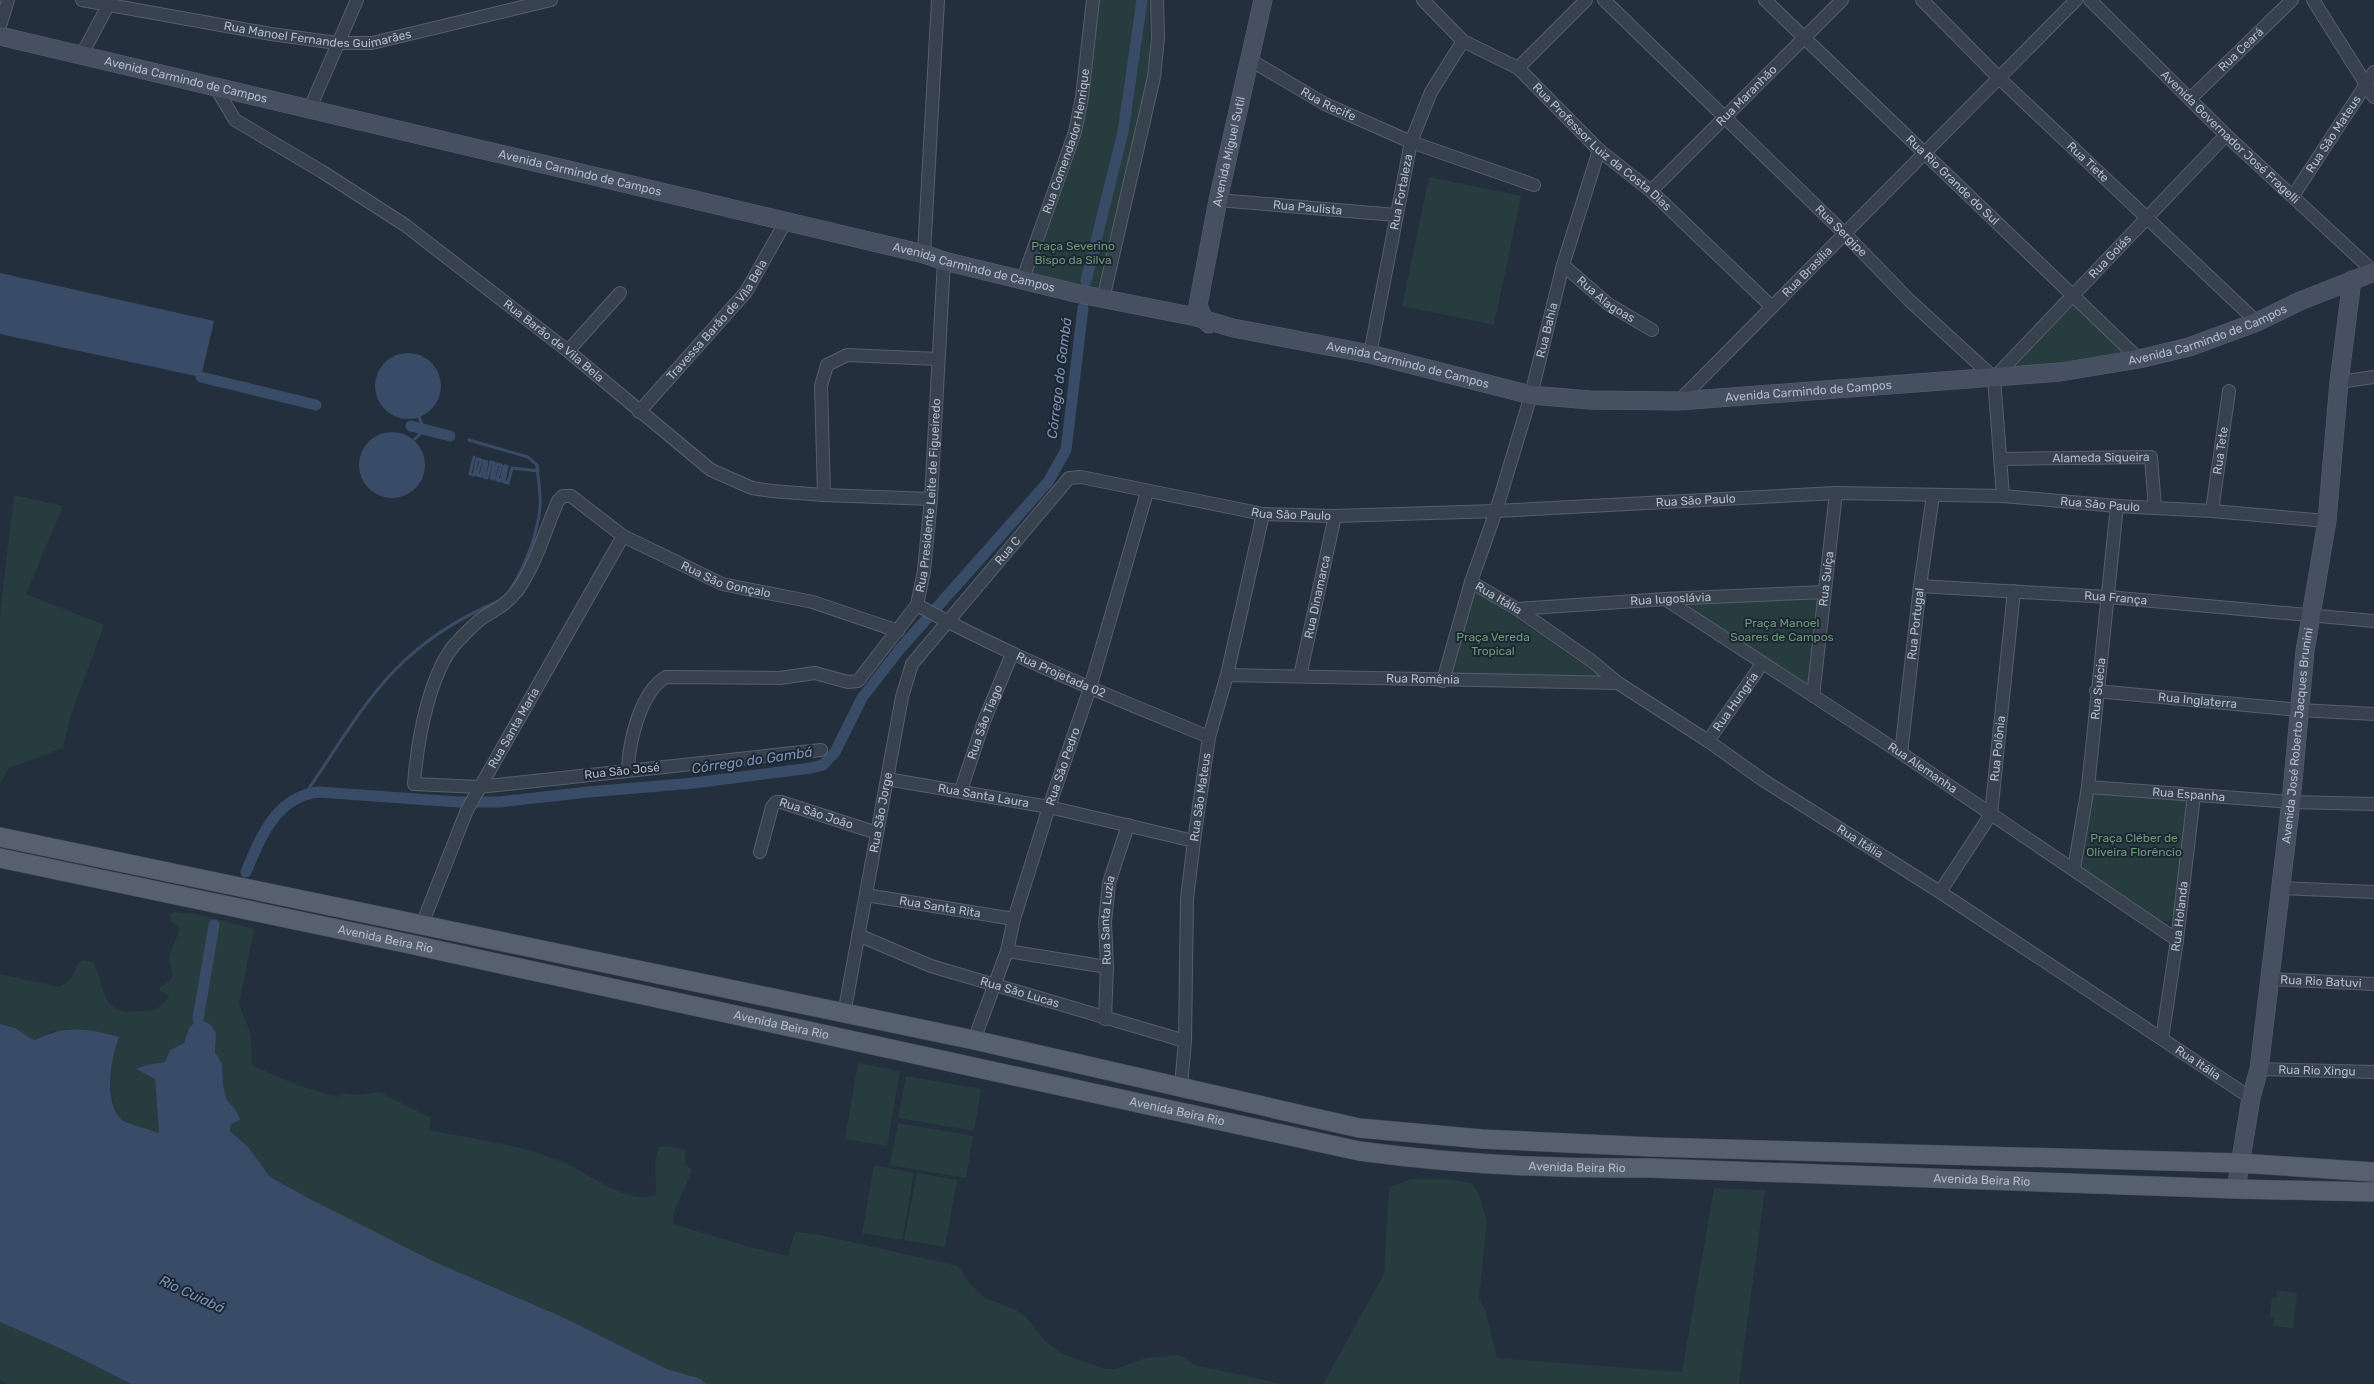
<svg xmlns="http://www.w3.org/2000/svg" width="2374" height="1384" viewBox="0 0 2374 1384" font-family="Rubik,sans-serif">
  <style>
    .green { fill: #263c3f }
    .water { fill: #394c67 }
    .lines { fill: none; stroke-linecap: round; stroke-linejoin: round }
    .stream { stroke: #394c67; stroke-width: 3 }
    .canal { stroke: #394c67; stroke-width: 11 }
    .street-casing { stroke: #565f6c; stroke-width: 14 }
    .secondary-casing { stroke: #565f6c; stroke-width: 19 }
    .primary-casing { stroke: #414a57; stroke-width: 20 }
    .street { stroke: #38414e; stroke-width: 12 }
    .secondary { stroke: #465061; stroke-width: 18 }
    .primary { stroke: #56606e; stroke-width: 19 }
    .labels { text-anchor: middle; stroke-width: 4; stroke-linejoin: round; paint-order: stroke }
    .street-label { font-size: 12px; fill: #b4bcc9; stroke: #1d2633 }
    .park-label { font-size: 12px; fill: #6b9a76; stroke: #1d2633 }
    .water-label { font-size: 14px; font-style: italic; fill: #7c92b1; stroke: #1d2633 }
  </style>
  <rect width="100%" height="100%" fill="#242f3e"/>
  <g class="green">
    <path d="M1098,0H1149C1149,26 1151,51 1147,77C1136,150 1114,222 1096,294L1032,274L1075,153L1086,103Z"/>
    <polygon points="1429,177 1521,196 1494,325 1402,306"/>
    <polygon points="2077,305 2123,350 2119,354 2076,363 2020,369 2018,364 2069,307"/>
    <polygon points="14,495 63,506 26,594 104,625 70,718 63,748 9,768 0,783 0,614"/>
    <polygon points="1476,592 1481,594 1604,679 1453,674 1452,669 1472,595"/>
    <polygon points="1815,596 1818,600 1811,682 1801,684 1689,607 1689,604"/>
    <polygon points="2098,791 2184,799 2187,804 2176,911 2168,922 2159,919 2086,873 2082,867 2092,796"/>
    <path d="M174,912L196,914L254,929L239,1004L251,1035L252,1065L297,1085L337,1097L343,1093L358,1095L379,1092L431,1118L429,1130C472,1139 519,1144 560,1161C586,1171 627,1206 656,1195L655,1161L659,1147L667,1146L685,1150V1164L692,1170L673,1215V1224L750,1247L788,1256L795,1232L816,1234L958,1266L970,1284L985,1298L1014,1309L1025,1316L1045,1341L1062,1354L1105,1369H1116L1146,1358L1179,1355L1195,1365L1282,1384H706L701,1379L667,1369L567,1319L435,1262L310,1199L270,1177L248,1147L230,1131L231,1124L239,1120L236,1110L227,1100L223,1085L222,1064L215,1052L216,1033L210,1024L198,1019L189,1028L184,1043L170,1050L165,1062L147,1065L137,1070L155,1078L159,1133C151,1130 129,1125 123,1120C107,1109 111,1070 113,1053L53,1031L34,1040L15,1028L0,1024V974L59,987C70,981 74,976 77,964L82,960L93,962C103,978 100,1008 125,1012C130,1012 135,1011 140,1011C155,1011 161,1009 169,996L160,991V987C180,976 171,974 169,956L180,929L171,920L170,914Z"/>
    <polygon points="858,1063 900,1071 887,1146 845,1139"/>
    <polygon points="906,1076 981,1089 974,1131 898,1118"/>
    <polygon points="898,1123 973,1136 966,1178 890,1165"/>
    <polygon points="874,1165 914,1173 902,1240 862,1233"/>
    <polygon points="917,1173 957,1180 945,1247 904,1240"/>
    <polygon points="1411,1179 1447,1179 1472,1183 1479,1194 1487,1222 1479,1298 1486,1312 1497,1358 1682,1372 1714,1188 1765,1190 1739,1384 1323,1384 1384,1274 1389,1187"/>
    <polygon points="2277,1290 2297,1293 2293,1328 2273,1326 2274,1318 2270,1317 2272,1297 2276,1298"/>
    <polygon points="0,1322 66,1351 131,1384 7,1384 0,1380"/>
  </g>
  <g class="water">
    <polygon points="0,273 214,321 201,377 0,334"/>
    <circle cx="408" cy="386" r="33"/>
    <circle cx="392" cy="465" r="33"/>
    <path d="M198,1019L210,1024L216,1033L215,1052L222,1064L223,1085L227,1100L236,1110L240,1120L231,1124L230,1131L248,1147L270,1177L310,1199L435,1262L567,1319L667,1369L701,1379L706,1384H131L66,1351L0,1322V1024L15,1028L34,1040C66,1025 86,1028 119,1037C111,1057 103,1103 122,1120C128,1124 151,1130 159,1133L155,1079L136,1069L147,1065L165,1062L170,1050L184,1043L189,1028Z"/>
  </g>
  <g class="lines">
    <g class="stream">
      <polyline points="415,439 424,430 419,417"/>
      <path d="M469,440L528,457L537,465C538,479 541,494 540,508C537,536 525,567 510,590"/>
      <polyline points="474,457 470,474 474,475 477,459 481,460 477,475 481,476 484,461 487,462 484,477 487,478 491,462 494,463 491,478 494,479 497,464 501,465 497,480 501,481 504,466 507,466 504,482 508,483 512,468 538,471"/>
      <path d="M305,794C334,753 360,706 395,670C424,640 461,617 499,601"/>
    </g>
    <g class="canal">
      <polyline points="1086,281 1123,132 1142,0"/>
      <polyline points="201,377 316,405"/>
      <polyline points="411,426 450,436"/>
      <path d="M246,872C260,837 277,796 319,792L458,802H499L588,792L694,783L811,768L823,765L835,752L862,698L900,649L1048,482L1066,450L1083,308"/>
      <polyline points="198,1019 214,925"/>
    </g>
    <defs>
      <g id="street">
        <path id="s1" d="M82,0L271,34L337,43H372L551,0"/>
        <path id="s2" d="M1423,0L1463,41L1518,68L1599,150L1651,191L1772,307"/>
        <path id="s3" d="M1604,0L1845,234L1909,300L1994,378L2003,496"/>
        <path id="s4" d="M1765,0L2139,359"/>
        <path id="s5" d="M1922,0L1999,78L2257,322"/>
        <path id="s6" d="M2090,0L2226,135L2374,272"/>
        <polyline points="2313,0 2374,97"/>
        <polyline points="0,26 8,0"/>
        <polyline points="81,56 111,0"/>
        <path id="s7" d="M1250,60L1325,104L1411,142L1534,185"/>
        <polyline points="1518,68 1586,0"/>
        <path id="s8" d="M214,85L235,120L321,171L405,225L568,351L711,470L752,488L772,491L824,495L931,499"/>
        <path id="s9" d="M2190,99L2292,0"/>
        <polyline points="310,108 357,0"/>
        <path id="s10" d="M1651,191L1842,0"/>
        <path id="s11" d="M2293,196L2374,72"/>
        <path id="s12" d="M1218,200L1396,215"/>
        <polyline points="924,254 938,0"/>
        <path id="s13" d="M1563,265L1608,304L1652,330"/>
        <path id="s14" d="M1023,279L1075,132L1082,97L1093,0"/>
        <polyline points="1103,299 1154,77 1158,38 1157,0"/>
        <polyline points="568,351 620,293"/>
        <path id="s15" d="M1370,354L1411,142L1431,92L1463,41"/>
        <path id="s16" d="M1994,378L2226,135"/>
        <polyline points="2339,382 2374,377"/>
        <path id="s17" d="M1679,401L2076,0"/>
        <path id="s18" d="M639,412L746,292L786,221"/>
        <path id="s19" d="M2000,459L2151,457L2155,508"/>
        <polyline points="824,495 821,386 827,365 847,355 938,359"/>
        <path id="s20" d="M2212,511L2229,391"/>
        <path id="s21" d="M1471,582L1517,609L1593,662L1618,683L1708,741L1763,780L1940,892L2251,1098"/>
        <path id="s22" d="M1920,586L2108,597L2374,621"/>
        <path id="s23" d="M1665,599L1901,753L2177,940"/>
        <path id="s24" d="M917,605C1011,657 1110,696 1209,737"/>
        <path id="s25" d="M1517,609L1665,599L1825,592"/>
        <path id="s26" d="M1227,675L1618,683"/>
        <path id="s27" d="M1300,676L1335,516"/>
        <path id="s28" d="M1443,681L1471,582L1496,511L1531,395L1563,265L1599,150"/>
        <path id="s29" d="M2096,691L2300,710L2374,714"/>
        <path id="s30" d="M1813,696L1836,493"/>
        <path id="s31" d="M1708,741L1762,664"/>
        <path id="s32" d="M821,750L479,787L414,784C417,744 429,669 459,640C466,633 473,625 481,619C496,609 505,606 517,591C536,565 545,530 558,501L563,496H571L623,536L722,584L813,602L898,631"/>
        <path id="s33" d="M1901,753L1920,586L1933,495"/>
        <path id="s34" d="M628,770C629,742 640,692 666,677L780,678L815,673L848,682L858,681L917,605L924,571L931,499L944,261"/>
        <path id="s35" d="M887,779L1049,807L1194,841"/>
        <path id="s36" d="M2088,787L2291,802L2374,804"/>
        <path id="s37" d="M961,790L984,721L1012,654"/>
        <path id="s38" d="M760,852L772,807L776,802H781L877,833"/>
        <path id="s39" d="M2074,869L2088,787L2117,506"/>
        <polyline points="2281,888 2374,892"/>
        <path id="s40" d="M1940,892L1991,814L2014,591"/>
        <path id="s41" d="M866,895L1014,919"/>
        <path id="s42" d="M421,927L467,810L623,536"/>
        <path id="s43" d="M858,935L931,966L1185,1041"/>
        <polyline points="1007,951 1107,967"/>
        <path id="s44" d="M2269,979L2374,984"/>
        <path id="s45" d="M844,1014L902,697L912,664L1069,478L1081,477L1263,514L1335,516L1496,511L1836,493L2003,496L2117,506L2212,511L2327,521"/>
        <path id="s46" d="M1105,1019L1107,967L1105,922L1109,883L1128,825"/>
        <path id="s47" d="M2162,1039L2177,940L2194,795"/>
        <path id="s48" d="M974,1040L1007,951L1014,919L1049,807L1090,688L1147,492"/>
        <path id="s49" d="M2259,1069L2374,1072"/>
        <path id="s50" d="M1181,1086L1185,1041L1187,899L1194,841L1209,737L1227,675L1263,514"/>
      </g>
      <g id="secondary">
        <path id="s51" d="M0,36L924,254L944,261L1075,293L1196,317L1233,328L1370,354L1531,395L1590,400L1679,401L2060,372L2139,359L2189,347L2257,322L2300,301L2374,272"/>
        <path id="s52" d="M1209,324L1203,318L1198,305L1218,200L1263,0"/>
        <path id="s53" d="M2236,1189L2251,1098L2259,1069L2291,802L2305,651L2327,521L2339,382L2352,280"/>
      </g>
      <g id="primary">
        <polyline points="0,837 974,1040 1359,1128 1482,1139 1653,1147 2239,1163 2374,1172"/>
        <path id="s54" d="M0,858L414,945L1359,1151C1455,1164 1552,1169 1649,1168L2236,1189L2374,1192"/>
      </g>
    </defs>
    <use href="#street" class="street-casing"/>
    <use href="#secondary" class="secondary-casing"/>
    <use href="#primary" class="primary-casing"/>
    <use href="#street" class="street"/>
    <use href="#secondary" class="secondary"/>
    <use href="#primary" class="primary"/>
  </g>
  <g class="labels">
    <g class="street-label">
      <text dy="4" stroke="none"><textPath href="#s1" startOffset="239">Rua Manoel Fernandes Guimarães</textPath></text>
      <text dy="4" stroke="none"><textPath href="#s9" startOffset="71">Rua Ceará</textPath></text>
      <text dy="4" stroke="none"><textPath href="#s51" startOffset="191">Avenida Carmindo de Campos</textPath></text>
      <text dy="4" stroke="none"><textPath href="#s10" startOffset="135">Rua Maranhão</textPath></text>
      <text dy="4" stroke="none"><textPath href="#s7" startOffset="90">Rua Recife</textPath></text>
      <text dy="4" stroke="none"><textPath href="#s11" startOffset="74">Rua São Mateus</textPath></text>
      <text dy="4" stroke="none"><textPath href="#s6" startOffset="196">Avenida Governador José Fragelli</textPath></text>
      <text dy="4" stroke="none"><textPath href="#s14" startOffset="145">Rua Comendador Henrique</textPath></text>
      <text dy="4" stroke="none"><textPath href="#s2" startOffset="234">Rua Professor Luiz da Costa Dias</textPath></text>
      <text dy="4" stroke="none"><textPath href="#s52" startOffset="179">Avenida Miguel Sutil</textPath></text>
      <text dy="4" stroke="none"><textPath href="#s5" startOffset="232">Rua Tiete</textPath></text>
      <text dy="4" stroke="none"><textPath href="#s51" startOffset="596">Avenida Carmindo de Campos</textPath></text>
      <text dy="4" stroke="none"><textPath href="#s4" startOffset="260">Rua Rio Grande do Sul</textPath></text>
      <text dy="4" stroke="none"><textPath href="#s15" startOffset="165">Rua Fortaleza</textPath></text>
      <text dy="4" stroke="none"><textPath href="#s12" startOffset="90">Rua Paulista</textPath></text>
      <text dy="4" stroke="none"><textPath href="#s3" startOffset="331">Rua Sergipe</textPath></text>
      <text dy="4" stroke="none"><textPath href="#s16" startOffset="168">Rua Goiás</textPath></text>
      <text dy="4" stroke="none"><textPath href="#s51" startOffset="1001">Avenida Carmindo de Campos</textPath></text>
      <text dy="4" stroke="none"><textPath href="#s17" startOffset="182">Rua Brasília</textPath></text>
      <text dy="4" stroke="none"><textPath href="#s13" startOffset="55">Rua Alagoas</textPath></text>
      <text dy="4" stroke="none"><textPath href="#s18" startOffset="121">Travessa Barão de Vila Bela</textPath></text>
      <text dy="4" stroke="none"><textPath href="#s28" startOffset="366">Rua Bahia</textPath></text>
      <text dy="4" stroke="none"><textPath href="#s51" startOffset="2256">Avenida Carmindo de Campos</textPath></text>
      <text dy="4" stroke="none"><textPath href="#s8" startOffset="429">Rua Barão de Vila Bela</textPath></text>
      <text dy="4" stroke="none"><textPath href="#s51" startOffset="1446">Avenida Carmindo de Campos</textPath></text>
      <text dy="4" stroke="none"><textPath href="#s51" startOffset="1851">Avenida Carmindo de Campos</textPath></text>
      <text dy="4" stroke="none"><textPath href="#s20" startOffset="61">Rua Tete</textPath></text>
      <text dy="4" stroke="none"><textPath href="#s19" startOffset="101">Alameda Siqueira</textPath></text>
      <text dy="4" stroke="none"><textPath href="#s34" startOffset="504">Rua Presidente Leite de Figueiredo</textPath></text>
      <text dy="4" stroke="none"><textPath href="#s45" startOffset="1231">Rua São Paulo</textPath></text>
      <text dy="4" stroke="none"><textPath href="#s45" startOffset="1636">Rua São Paulo</textPath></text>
      <text dy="4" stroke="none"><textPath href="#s45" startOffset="826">Rua São Paulo</textPath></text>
      <text dy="4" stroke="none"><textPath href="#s45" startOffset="505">Rua C</textPath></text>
      <text dy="4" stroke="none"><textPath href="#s32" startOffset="931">Rua São Gonçalo</textPath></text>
      <text dy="4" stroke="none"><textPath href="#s30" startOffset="118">Rua Suíça</textPath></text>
      <text dy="4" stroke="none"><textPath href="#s27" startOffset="81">Rua Dinamarca</textPath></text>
      <text dy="4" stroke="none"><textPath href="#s22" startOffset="196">Rua França</textPath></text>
      <text dy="4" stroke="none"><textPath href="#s21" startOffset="32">Rua Itália</textPath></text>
      <text dy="4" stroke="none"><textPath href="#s25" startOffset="154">Rua Iugoslávia</textPath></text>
      <text dy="4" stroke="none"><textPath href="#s33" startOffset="130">Rua Portugal</textPath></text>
      <text dy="4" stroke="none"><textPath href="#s24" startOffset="160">Rua Projetada 02</textPath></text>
      <text dy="4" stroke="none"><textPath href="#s26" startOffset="196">Rua Romênia</textPath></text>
      <text dy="4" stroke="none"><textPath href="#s39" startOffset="182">Rua Suécia</textPath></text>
      <text dy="4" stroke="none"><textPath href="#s29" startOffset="102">Rua Inglaterra</textPath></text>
      <text dy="4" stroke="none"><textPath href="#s31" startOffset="48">Rua Hungria</textPath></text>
      <text dy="4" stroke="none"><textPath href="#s37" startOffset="72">Rua São Tiago</textPath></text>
      <text dy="4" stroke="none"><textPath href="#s42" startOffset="220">Rua Santa Maria</textPath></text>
      <text dy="4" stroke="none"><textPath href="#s53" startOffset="458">Avenida José Roberto Jacques Brunini</textPath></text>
      <text dy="4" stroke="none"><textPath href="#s40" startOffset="159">Rua Polônia</textPath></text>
      <text dy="4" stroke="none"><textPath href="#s48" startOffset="288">Rua São Pedro</textPath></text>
      <text dy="4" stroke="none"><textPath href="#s23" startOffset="308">Rua Alemanha</textPath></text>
      <text transform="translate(622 771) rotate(-6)" y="4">Rua São José</text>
      <text dy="4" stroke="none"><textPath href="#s36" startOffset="101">Rua Espanha</textPath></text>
      <text dy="4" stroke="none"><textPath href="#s35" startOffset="98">Rua Santa Laura</textPath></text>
      <text dy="4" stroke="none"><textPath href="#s50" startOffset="290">Rua São Mateus</textPath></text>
      <text dy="4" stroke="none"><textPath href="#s45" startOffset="205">Rua São Jorge</textPath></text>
      <text dy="4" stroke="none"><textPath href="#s38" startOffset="95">Rua São João</textPath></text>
      <text dy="4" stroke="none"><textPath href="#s21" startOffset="468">Rua Itália</textPath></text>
      <text dy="4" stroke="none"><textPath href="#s41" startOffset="75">Rua Santa Rita</textPath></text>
      <text dy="4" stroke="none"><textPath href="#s47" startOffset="124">Rua Holanda</textPath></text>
      <text dy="4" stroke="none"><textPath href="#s46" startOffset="99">Rua Santa Luzia</textPath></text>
      <text dy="4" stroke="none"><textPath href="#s54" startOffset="394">Avenida Beira Rio</textPath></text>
      <text dy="4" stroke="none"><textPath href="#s44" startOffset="52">Rua Rio Batuvi</textPath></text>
      <text dy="4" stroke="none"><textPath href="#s43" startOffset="172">Rua São Lucas</textPath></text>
      <text dy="4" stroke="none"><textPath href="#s54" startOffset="799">Avenida Beira Rio</textPath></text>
      <text dy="4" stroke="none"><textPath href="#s21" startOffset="872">Rua Itália</textPath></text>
      <text dy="4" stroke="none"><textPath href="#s49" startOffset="58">Rua Rio Xingu</textPath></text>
      <text dy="4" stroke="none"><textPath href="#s54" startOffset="1204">Avenida Beira Rio</textPath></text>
      <text dy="4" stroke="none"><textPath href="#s54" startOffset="1609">Avenida Beira Rio</textPath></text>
      <text dy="4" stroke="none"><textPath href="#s54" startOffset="2014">Avenida Beira Rio</textPath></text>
    </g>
    <g class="park-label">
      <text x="1073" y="250">Praça Severino<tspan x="1073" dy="14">Bispo da Silva</tspan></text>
      <text x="1782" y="627">Praça Manoel<tspan x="1782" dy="14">Soares de Campos</tspan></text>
      <text x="1493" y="641">Praça Vereda<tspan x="1493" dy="14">Tropical</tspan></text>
      <text x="2134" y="842">Praça Cléber de<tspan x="2134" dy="14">Oliveira Florêncio</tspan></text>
    </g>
    <g class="water-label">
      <text transform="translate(1059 378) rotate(-83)" y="5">Córrego do Gambá</text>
      <text transform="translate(752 760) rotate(-8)" y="5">Córrego do Gambá</text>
      <text transform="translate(192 1294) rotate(25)" y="5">Rio Cuiabá</text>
    </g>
  </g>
</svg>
